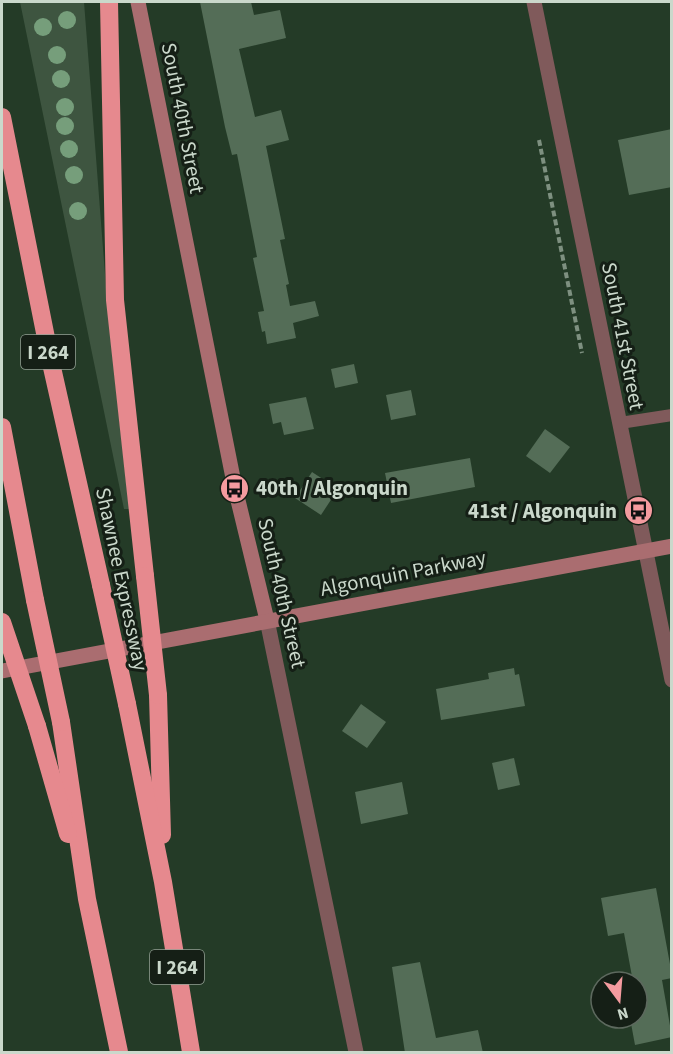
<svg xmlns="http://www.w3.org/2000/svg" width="673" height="1054" viewBox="0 0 673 1054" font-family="'Source Sans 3',sans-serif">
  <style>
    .green { fill: #3e5540 }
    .building { fill: #546d57 }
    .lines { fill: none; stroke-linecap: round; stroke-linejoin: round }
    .path { stroke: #7e9080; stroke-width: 4; stroke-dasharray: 6 3; stroke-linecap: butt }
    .lane { stroke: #805a5b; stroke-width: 12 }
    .street { stroke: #805a5b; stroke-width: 15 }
    .secondary { stroke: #aa6d70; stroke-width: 15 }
    .highway { stroke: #e6898e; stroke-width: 18 }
    .highway-bridge { stroke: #e6898e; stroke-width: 18 }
    .tree { fill: #769e7b }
    .labels { text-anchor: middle; stroke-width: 6; stroke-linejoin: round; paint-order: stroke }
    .shield { fill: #151f16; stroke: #94a095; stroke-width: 1.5 }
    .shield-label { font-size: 20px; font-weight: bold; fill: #cad8cb }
    .street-label { font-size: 21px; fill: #cad8cb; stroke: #151f16 }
    .poi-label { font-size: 21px; font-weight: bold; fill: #cad8cb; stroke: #151f16; text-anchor: start }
  </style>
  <rect width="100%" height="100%" fill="#243b27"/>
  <polygon class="green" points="20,2 84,2 108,313 129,509 124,509"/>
  <g class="building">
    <polygon points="200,2 251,2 254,15 280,10 286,38 239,49 255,117 281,110 289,140 266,146 285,239 280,240 289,284 286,285 290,306 315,301 319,316 293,323 296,338 267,344 265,331 262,332 258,312 264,311 253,258 257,257 237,154 232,155 225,127"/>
    <polygon points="672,129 672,187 629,195 618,140"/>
    <polygon points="354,364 358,383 335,388 331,369"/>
    <polygon points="411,390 416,415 391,420 386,395"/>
    <polygon points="306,397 314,429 284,435 281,422 273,424 269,404"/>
    <polygon points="545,429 570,447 550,473 526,456"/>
    <polygon points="470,458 475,487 391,503 385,473"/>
    <polygon points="312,472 338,489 321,515 295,498"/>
    <polygon points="514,668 515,675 519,674 525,706 441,720 436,689 489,679 488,673"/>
    <polygon points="361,704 386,722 367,748 342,731"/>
    <polygon points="514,758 520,785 498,790 492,763"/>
    <polygon points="402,782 408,814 361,824 355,792"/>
    <polygon points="656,888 672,975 672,978 662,980 672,1037 635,1045 630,1018 640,1018 637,982 633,982 624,933 608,936 601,898"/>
    <polygon points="420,962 436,1038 478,1030 483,1053 405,1053 392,967"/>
  </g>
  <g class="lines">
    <polyline class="path" points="539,140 582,353"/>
    <polyline class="lane" points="620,423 672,415"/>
    <g class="street">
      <polyline points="534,2 672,680"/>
      <polyline points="267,620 356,1052"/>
    </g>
    <g class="secondary">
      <polyline points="138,2 235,488 267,620"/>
      <polyline points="2,671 672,546"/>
    </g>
    <g class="highway">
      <polyline points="109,2 115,300 145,576"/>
      <polyline points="2,117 51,363 101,585"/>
      <polyline points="2,427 35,600"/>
      <polyline points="158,695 162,835"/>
      <polyline points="127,704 163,882 191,1052"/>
      <polyline points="61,722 87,899 119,1052"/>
      <polyline points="37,726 68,834"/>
    </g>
    <g class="highway-bridge">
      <polyline points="145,576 158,695"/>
      <polyline points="101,585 127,704"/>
      <polyline points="35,600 61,722"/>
      <polyline points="2,622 37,726"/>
    </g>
  </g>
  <g class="tree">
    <circle cx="67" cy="20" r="9"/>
    <circle cx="43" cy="27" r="9"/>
    <circle cx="57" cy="55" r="9"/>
    <circle cx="61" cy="79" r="9"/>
    <circle cx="65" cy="107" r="9"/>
    <circle cx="65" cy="126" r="9"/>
    <circle cx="69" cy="149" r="9"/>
    <circle cx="74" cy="175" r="9"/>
    <circle cx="78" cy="211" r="9"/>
  </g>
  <defs>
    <symbol id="bus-disc" viewBox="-11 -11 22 22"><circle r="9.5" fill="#f49b9f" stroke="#151f16"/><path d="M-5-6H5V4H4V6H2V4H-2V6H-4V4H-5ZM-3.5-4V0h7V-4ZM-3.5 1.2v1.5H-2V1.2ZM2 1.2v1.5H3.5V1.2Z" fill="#111"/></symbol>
  </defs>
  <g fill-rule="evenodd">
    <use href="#bus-disc" x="218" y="472" width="33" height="33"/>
    <use href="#bus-disc" x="622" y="494" width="33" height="33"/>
  </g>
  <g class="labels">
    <g class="shield">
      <rect x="21" y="335" width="54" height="34" rx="4.5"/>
      <rect x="150" y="950" width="54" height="34" rx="4.5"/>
    </g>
    <g class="shield-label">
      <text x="48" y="359">I 264</text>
      <text x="177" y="974">I 264</text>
    </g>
    <g class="street-label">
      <text transform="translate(183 118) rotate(79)" y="7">South 40th Street</text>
      <text transform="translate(623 336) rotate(79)" y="7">South 41st Street</text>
      <text transform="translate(403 573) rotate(-11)" y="7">Algonquin Parkway</text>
      <text transform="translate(122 579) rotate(78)" y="7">Shawnee Expressway</text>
      <text transform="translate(282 593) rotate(77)" y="7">South 40th Street</text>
    </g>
    <g class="poi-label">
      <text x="256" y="495">40th / Algonquin</text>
      <text x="617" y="518" text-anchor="end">41st / Algonquin</text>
    </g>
  </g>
  <rect width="673" height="1054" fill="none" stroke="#cad8cb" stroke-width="6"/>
  <g transform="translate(619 1000) rotate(164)"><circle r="28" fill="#151f16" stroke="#5d695e" stroke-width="1.5"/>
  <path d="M0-4.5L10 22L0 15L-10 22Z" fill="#f49b9f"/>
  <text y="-9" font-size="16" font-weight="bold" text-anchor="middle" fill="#cad8cb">N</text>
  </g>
</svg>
